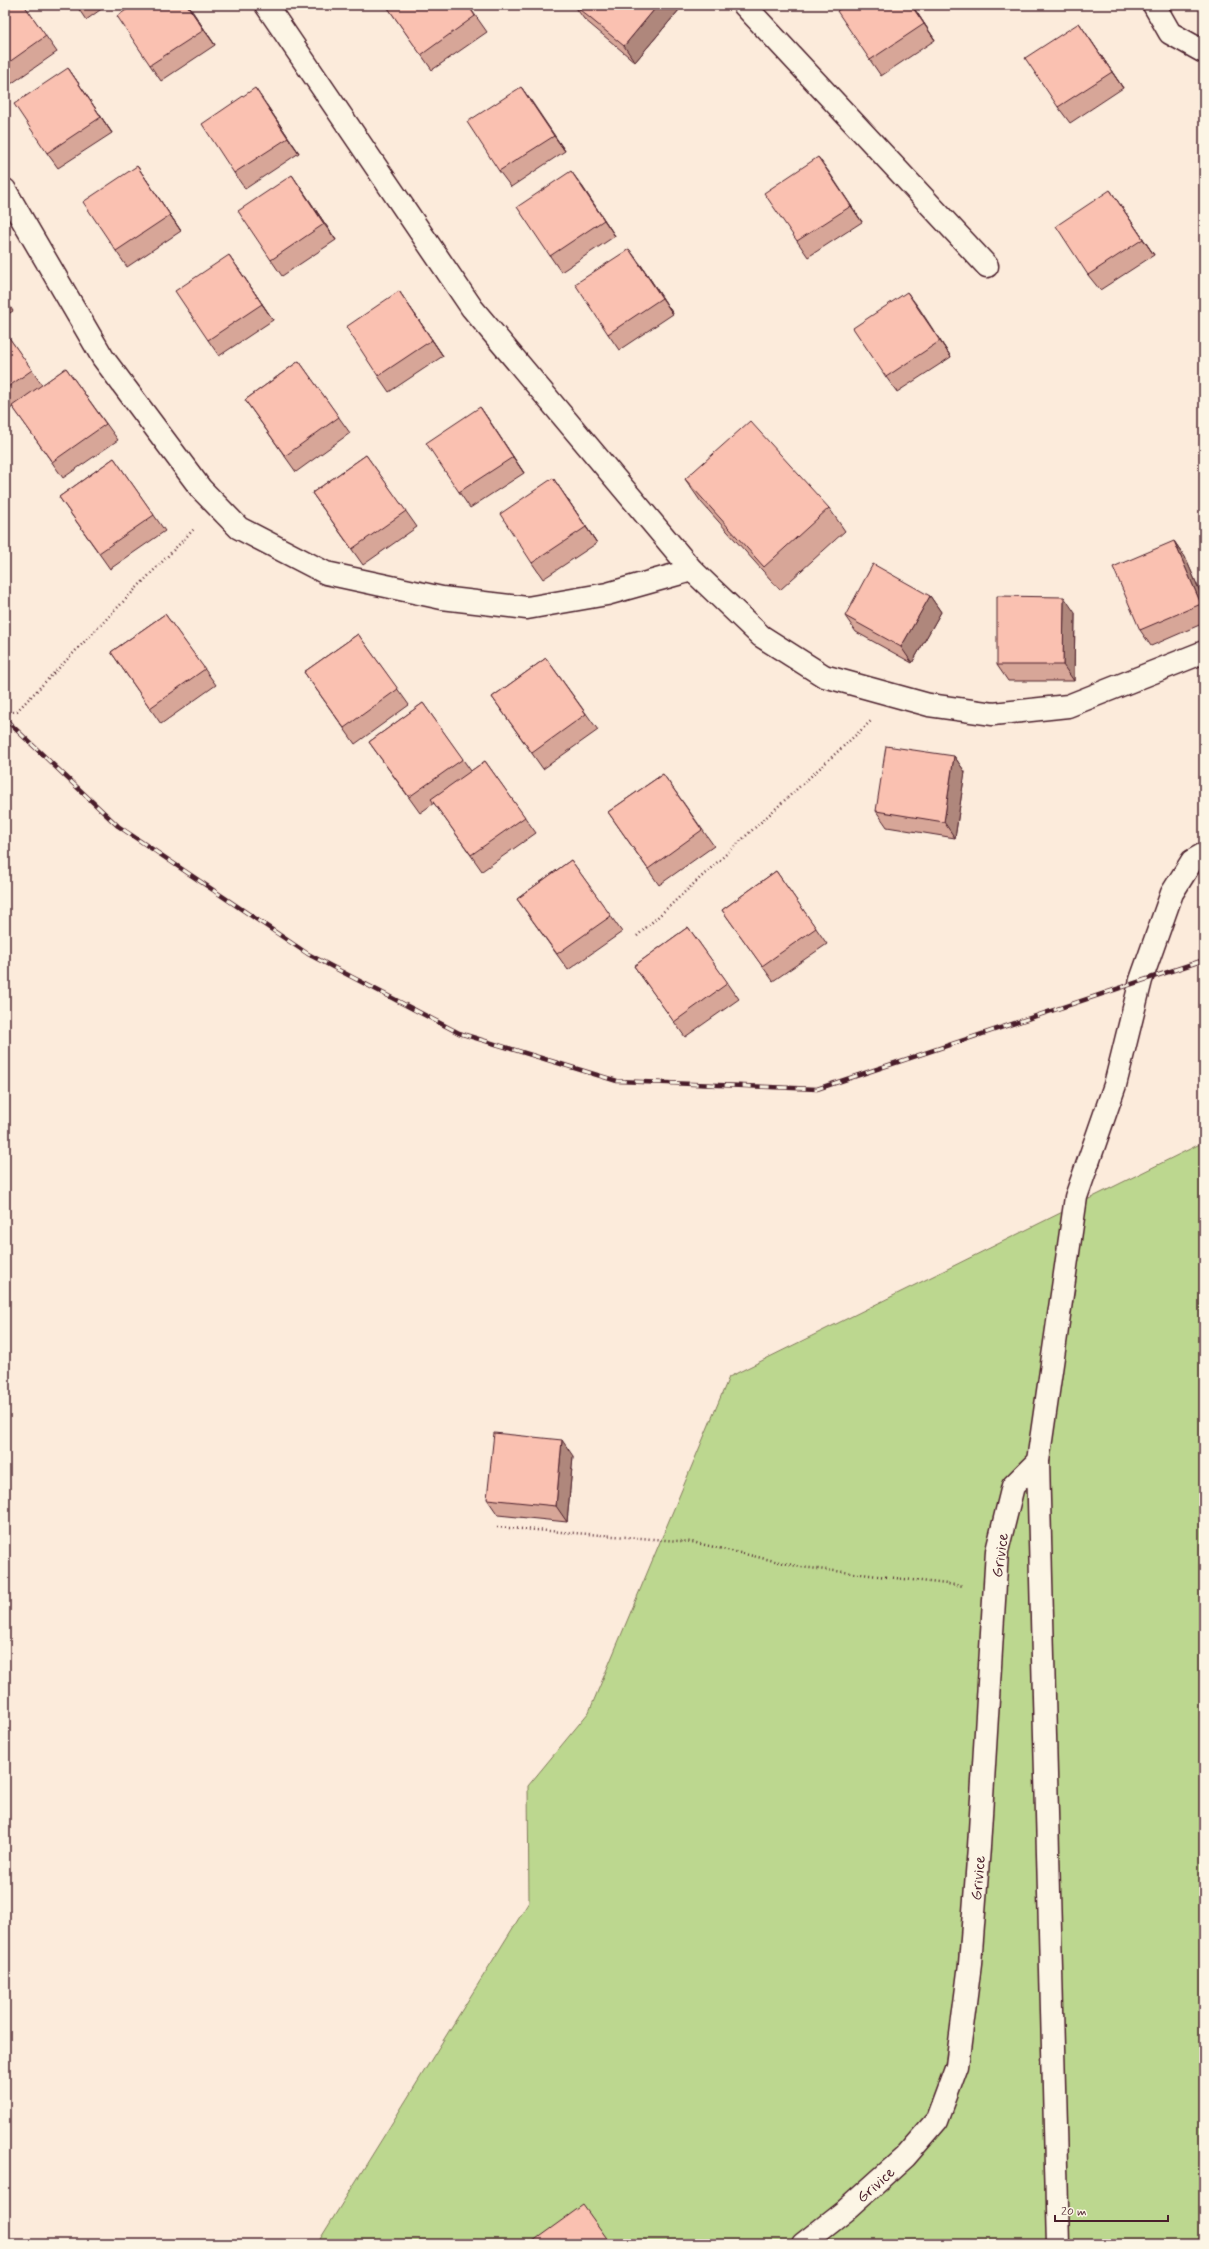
<svg xmlns="http://www.w3.org/2000/svg" width="1209" height="2249" viewBox="0 0 1209 2249" font-family="Mynerve,sans-serif">
  <style>
    .green { fill: #bcd78f; stroke: #837b5d }
    .lines { fill: none; stroke-linecap: round; stroke-linejoin: round }
    .minor-casing { stroke: #4a1f2b; stroke-width: 25 }
    .path { stroke: #4a1f2b; stroke-width: 2.5; stroke-dasharray: 1 3; stroke-linecap: butt }
    .minor { stroke: #fcf5e5; stroke-width: 22 }
    .rail-casing { stroke: #4a1f2b; stroke-width: 4.5 }
    .rail { stroke: #fcf5e5; stroke-width: 3; stroke-dasharray: 9; stroke-linecap: butt }
    .wall { fill: #d7a698; stroke: #4a1f2b }
    .shaded-wall { fill: #af877c; stroke: #4a1f2b }
    .building { fill: #fac1b1; stroke: #4a1f2b }
    .labels { text-anchor: middle; stroke-width: 3; stroke-linejoin: round; paint-order: stroke }
    .street-label { font-size: 16px; fill: #4a1f2b; stroke: #fcf5e5 }
  </style>
  <rect width="100%" height="100%" fill="#fcebdb"/>
  <filter id="ink" filterUnits="userSpaceOnUse"><feTurbulence type="fractalNoise" baseFrequency=".025" numOctaves="2"/><feDisplacementMap in="SourceGraphic" scale="8" xChannelSelector="R" yChannelSelector="G"/><feConvolveMatrix kernelMatrix="1 2 1 2 8 2 1 2 1" color-interpolation-filters="sRGB"/></filter>
  <g filter="url(#ink)">
    <polygon class="green" points="1204,1142 1204,2244 317,2244 529,1902 528,1786 589,1712 729,1377"/>
    <g class="lines">
      <defs>
        <g id="minor">
          <polyline points="266,5 472,308 692,570 761,636 824,676 929,705 993,714 1068,706 1204,652"/>
          <polyline points="744,5 987,266"/>
          <polyline points="1154,5 1170,33 1204,52"/>
          <polyline points="5,190 103,358 201,489 239,528 326,573 442,598 527,608 607,594 692,570"/>
          <polyline points="803,2244 845,2211 905,2157 937,2120 957,2066 970,1964 979,1847 997,1551 1013,1486 1038,1461"/>
          <polyline points="1058,2244 1038,1461 1076,1197 1115,1085 1141,980 1172,893 1192,861 1204,854"/>
        </g>
      </defs>
      <use href="#minor" class="minor-casing"/>
      <g class="path">
        <polyline points="5,713 17,711 195,528"/>
        <polyline points="637,936 871,721"/>
        <polyline points="497,1527 692,1542 801,1567 964,1586"/>
      </g>
      <use href="#minor" class="minor"/>
      <defs>
        <polyline id="rail" points="5,719 118,826 308,954 459,1033 617,1081 817,1089 1204,960"/>
      </defs>
      <use href="#rail" class="rail-casing"/>
      <use href="#rail" class="rail"/>
    </g>
    <g class="wall">
      <polygon points="5,5 24,5 57,52 5,88"/>
      <polygon points="76,5 107,5 86,20"/>
      <polygon points="188,5 215,45 161,81 150,65"/>
      <polygon points="386,5 468,5 487,32 432,70"/>
      <polygon points="574,5 675,5 679,10 635,62 584,19"/>
      <polygon points="846,5 912,5 935,40 881,76 870,60"/>
      <polygon points="1090,39 1123,88 1070,123 1058,107"/>
      <polygon points="68,68 112,133 58,168 47,153"/>
      <polygon points="521,87 565,151 511,187 499,171"/>
      <polygon points="266,104 299,153 245,189 234,173"/>
      <polygon points="818,157 862,222 808,257 797,241"/>
      <polygon points="137,166 181,231 127,267 116,251"/>
      <polygon points="582,186 615,236 561,272 550,256"/>
      <polygon points="303,191 336,240 282,276 271,260"/>
      <polygon points="1121,206 1154,255 1100,290 1088,275"/>
      <polygon points="641,265 673,314 619,350 608,334"/>
      <polygon points="240,271 273,320 219,356 208,340"/>
      <polygon points="907,292 951,357 897,392 886,377"/>
      <polygon points="5,299 13,311 5,316"/>
      <polygon points="410,307 443,356 389,392 378,376"/>
      <polygon points="5,332 42,385 66,368 118,440 63,478 13,407 5,412"/>
      <polygon points="299,361 350,433 296,472 245,400"/>
      <polygon points="480,407 524,473 470,508 459,492"/>
      <polygon points="366,455 417,527 363,565 312,493"/>
      <polygon points="114,458 165,531 110,569 59,497"/>
      <polygon points="685,479 829,508 845,531 780,590 701,502"/>
      <polygon points="564,494 597,543 543,579 532,563"/>
      <polygon points="1174,541 1185,557 1204,601 1204,623 1151,646 1140,630"/>
      <polygon points="930,596 941,612 912,663 856,632 845,616"/>
      <polygon points="1075,613 1074,681 1008,681 997,665"/>
      <polygon points="165,614 216,685 161,724 111,652"/>
      <polygon points="358,634 409,705 355,744 304,672"/>
      <polygon points="546,658 598,730 543,769 492,697"/>
      <polygon points="423,703 471,771 485,761 536,833 482,871 434,803 420,813 369,742"/>
      <polygon points="954,756 965,772 955,838 887,827 876,811"/>
      <polygon points="663,774 714,846 659,885 608,812"/>
      <polygon points="571,860 622,932 568,970 517,899"/>
      <polygon points="776,871 827,944 773,981 722,910"/>
      <polygon points="688,927 739,999 685,1037 634,966"/>
      <polygon points="573,1456 567,1522 498,1515 487,1499"/>
    </g>
    <g class="shaded-wall">
      <polygon points="187,5 188,5 215,45 204,30"/>
      <polygon points="658,5 675,5 679,10 635,62 624,46"/>
      <polygon points="911,5 912,5 935,40 924,24"/>
      <polygon points="1079,23 1090,39 1123,88 1112,72"/>
      <polygon points="68,68 79,84 112,133 101,117"/>
      <polygon points="521,87 532,102 565,151 554,136"/>
      <polygon points="255,88 266,104 299,153 288,138"/>
      <polygon points="818,157 829,172 862,222 851,206"/>
      <polygon points="137,166 148,182 181,231 170,215"/>
      <polygon points="571,171 582,186 615,236 604,220"/>
      <polygon points="292,175 303,191 336,240 324,224"/>
      <polygon points="1110,190 1121,206 1154,255 1143,239"/>
      <polygon points="629,249 641,265 673,314 662,298"/>
      <polygon points="229,255 240,271 273,320 262,304"/>
      <polygon points="399,291 410,307 443,356 432,340"/>
      <polygon points="907,292 919,308 951,357 940,341"/>
      <polygon points="480,407 491,423 524,473 513,457"/>
      <polygon points="553,478 564,494 597,543 586,527"/>
      <polygon points="1174,541 1185,557 1204,601 1204,608 1201,604"/>
      <polygon points="930,596 941,612 912,663 901,647"/>
      <polygon points="1064,597 1075,613 1074,681 1063,665"/>
      <polygon points="954,756 965,772 955,838 944,822"/>
      <polygon points="562,1440 573,1456 567,1522 556,1506"/>
    </g>
    <g class="building">
      <polygon points="5,5 24,5 46,36 5,65"/>
      <polygon points="134,5 187,5 204,30 150,65 117,16"/>
      <polygon points="386,5 468,5 475,16 421,55"/>
      <polygon points="574,5 658,5 624,46"/>
      <polygon points="846,5 911,5 924,24 870,60 837,11"/>
      <polygon points="1079,23 1112,72 1058,107 1025,58"/>
      <polygon points="68,68 101,117 47,153 14,104"/>
      <polygon points="521,87 554,136 499,171 467,122"/>
      <polygon points="255,88 288,138 234,173 202,124"/>
      <polygon points="818,157 851,206 797,241 764,193"/>
      <polygon points="137,166 170,215 116,251 83,202"/>
      <polygon points="571,171 604,220 550,256 517,207"/>
      <polygon points="292,175 324,224 271,260 238,211"/>
      <polygon points="1110,190 1143,239 1088,275 1056,226"/>
      <polygon points="629,249 662,298 608,334 575,284"/>
      <polygon points="229,255 262,304 208,340 175,291"/>
      <polygon points="399,291 432,340 378,376 346,327"/>
      <polygon points="907,292 940,341 886,377 853,328"/>
      <polygon points="5,332 32,370 5,389"/>
      <polygon points="299,361 339,417 285,456 245,400"/>
      <polygon points="66,368 106,424 52,462 12,406"/>
      <polygon points="480,407 513,457 459,492 426,443"/>
      <polygon points="750,421 829,508 764,567 685,479"/>
      <polygon points="366,455 406,511 352,549 312,493"/>
      <polygon points="114,458 154,515 99,553 59,497"/>
      <polygon points="553,478 586,527 532,563 500,514"/>
      <polygon points="1174,541 1201,604 1140,630 1113,567"/>
      <polygon points="873,564 930,596 901,647 845,616"/>
      <polygon points="997,596 1064,597 1063,665 997,665"/>
      <polygon points="165,614 205,669 150,708 111,652"/>
      <polygon points="358,634 398,689 344,728 304,672"/>
      <polygon points="546,658 586,714 532,753 492,697"/>
      <polygon points="423,703 463,759 409,797 369,742"/>
      <polygon points="886,746 954,756 944,822 876,811"/>
      <polygon points="485,761 525,817 471,855 431,799"/>
      <polygon points="663,774 702,830 648,869 608,812"/>
      <polygon points="571,860 611,916 557,954 517,899"/>
      <polygon points="776,871 816,928 762,966 722,910"/>
      <polygon points="688,927 728,983 674,1022 634,966"/>
      <polygon points="494,1433 562,1440 556,1506 487,1499"/>
      <polygon points="583,2205 611,2244 529,2244"/>
    </g>
  </g>
  <g class="labels">
    <g class="street-label">
      <text transform="translate(999 1555) rotate(-82)" y="6">Grivice</text>
      <text transform="translate(977 1878) rotate(-85)" y="6">Grivice</text>
      <text transform="translate(875 2184) rotate(-42)" y="6">Grivice</text>
    </g>
  </g>
  <rect width="1209" height="2249" fill="none" stroke="#fcf5e5" stroke-width="20"/>
  <rect x="10" y="10" width="1189" height="2229" fill="none" stroke="#4a1f2b" stroke-width="1.5" filter="url(#ink)"/>
  <path d="M1055 2215v6h113v-6" fill="none" stroke="#4a1f2b" stroke-width="2"/>
  <text x="1061" y="2215" font-size="12" fill="#4a1f2b" stroke="#fcf5e5" stroke-width="3" paint-order="stroke">20 m</text>
</svg>
